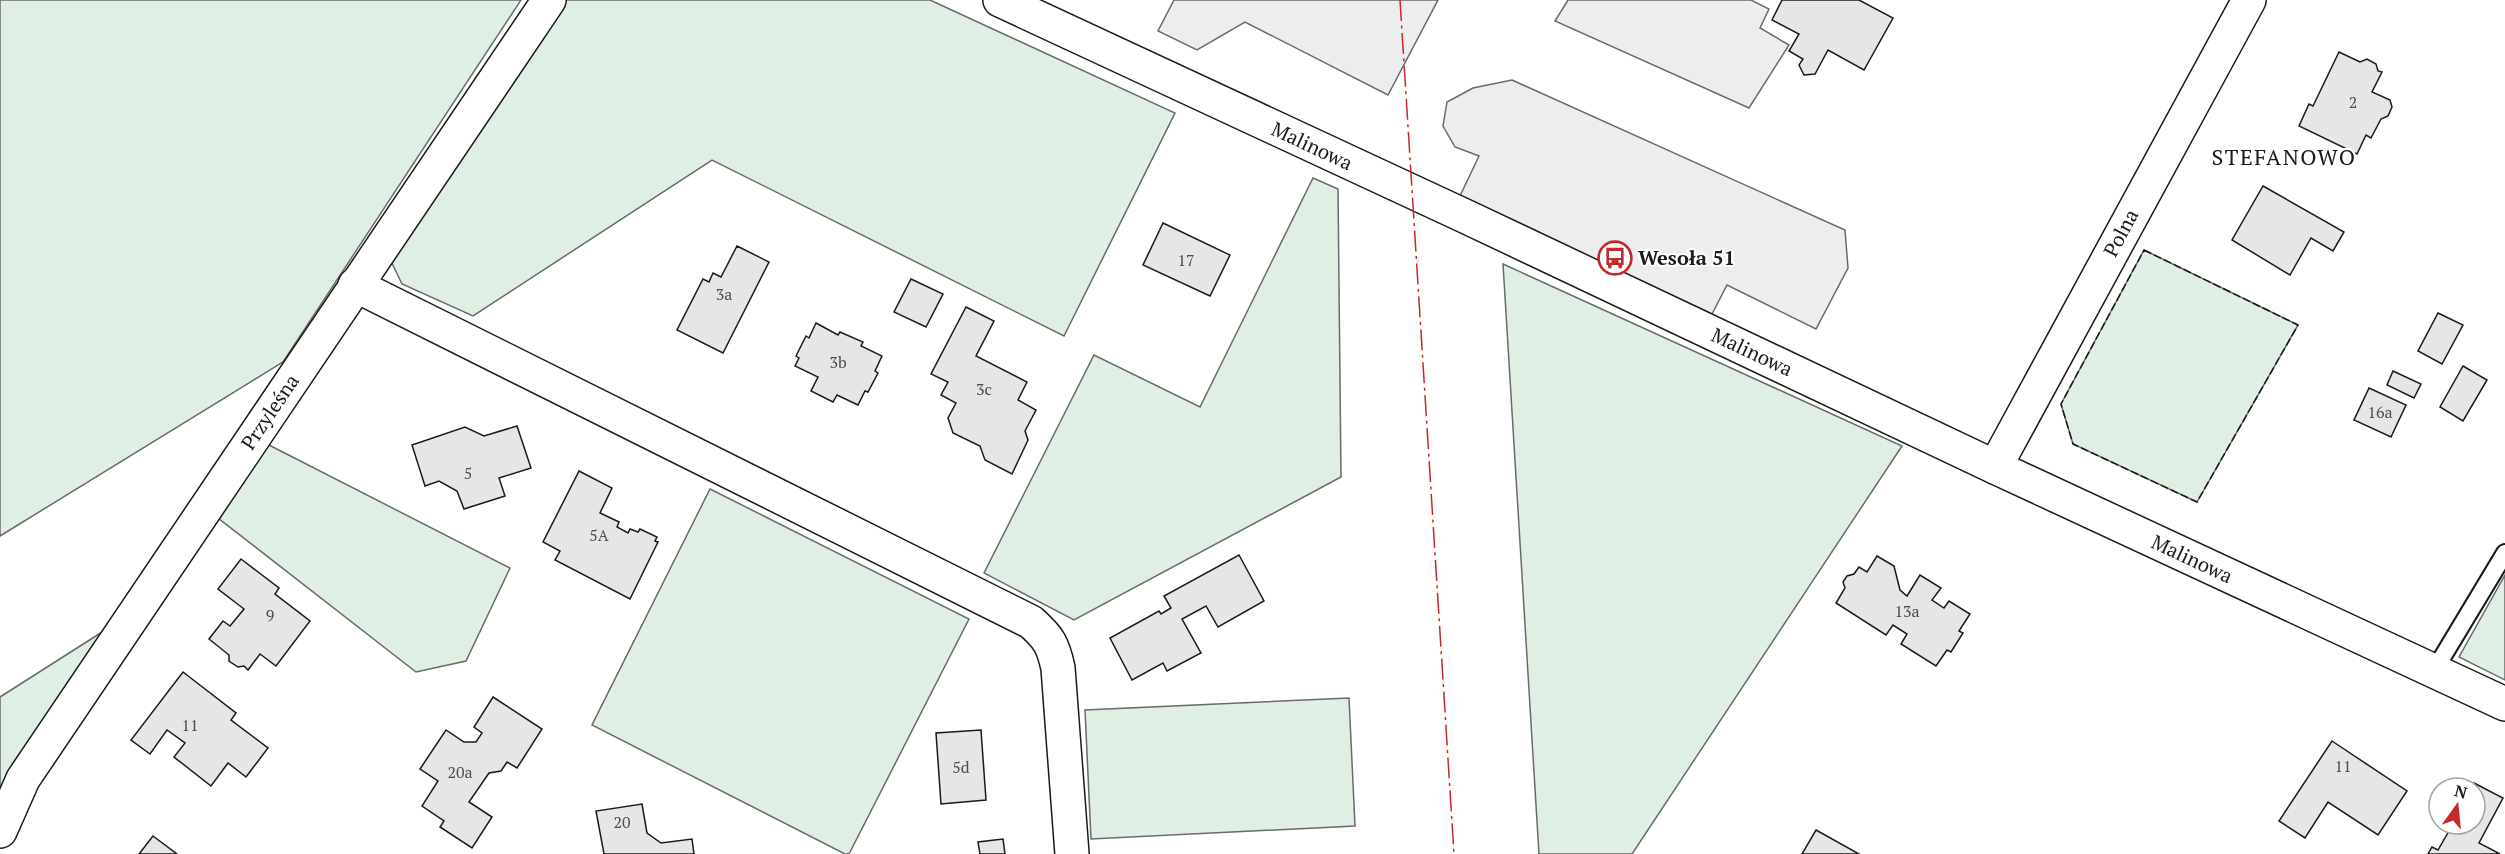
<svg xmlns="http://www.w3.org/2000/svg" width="2505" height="854" viewBox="0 0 2505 854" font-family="'PT Serif',serif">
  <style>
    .green { fill: #e0efe3; stroke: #6a6a6a; stroke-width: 1.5 }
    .parking { fill: #ededed; stroke: #6a6a6a; stroke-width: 1.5 }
    .building { fill: #e6e6e6; stroke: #1a1a1a; stroke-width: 1.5 }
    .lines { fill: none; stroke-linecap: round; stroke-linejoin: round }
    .service-casing { stroke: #1a1a1a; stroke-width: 20 }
    .minor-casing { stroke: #1a1a1a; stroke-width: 36 }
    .service { stroke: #fff; stroke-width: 16 }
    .minor { stroke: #fff; stroke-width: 33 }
    .fence { stroke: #1a1a1a; stroke-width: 1.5; stroke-dasharray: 8 3; stroke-linecap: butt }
    .power { stroke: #c62828; stroke-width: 1.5; stroke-dasharray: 21 4.5 3 4.5; stroke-linecap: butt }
    .labels { text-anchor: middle; stroke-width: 4.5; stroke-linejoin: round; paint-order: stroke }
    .number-label { font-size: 16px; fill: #4d4d4d }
    .street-label { font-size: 20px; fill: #1a1a1a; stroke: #fff }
    .poi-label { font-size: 20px; font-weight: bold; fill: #1a1a1a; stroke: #fff; text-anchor: start }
    .quarter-label { font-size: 22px; letter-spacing: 1.5px; fill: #1a1a1a; stroke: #fff }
  </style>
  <rect width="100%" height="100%" fill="#fff"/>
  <g class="green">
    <polygon points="0,0 521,0 283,362 0,536"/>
    <polygon points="563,0 930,0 1175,113 1064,336 712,160 473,316 402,284 390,259"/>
    <polygon points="1313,178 1338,189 1341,477 1074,620 984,573 1094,355 1200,407"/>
    <polygon points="2144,250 2298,325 2197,502 2073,444 2061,404"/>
    <polygon points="1503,264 1902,446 1632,854 1539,854"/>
    <polygon points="267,444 510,568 466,661 416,672 218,518"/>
    <polygon points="710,489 969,619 849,854 845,854 592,725"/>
    <polygon points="2505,575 2505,680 2459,657"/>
    <polygon points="110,627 0,789 0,697"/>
    <polygon points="1349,698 1355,826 1091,839 1085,710"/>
  </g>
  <g class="parking">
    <polygon points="1174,0 1438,0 1388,95 1245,22 1197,50 1158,31"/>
    <polygon points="1568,0 1751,0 1769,9 1760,28 1789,45 1749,108 1555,21"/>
    <polygon points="1512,80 1845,230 1848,268 1816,329 1727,285 1712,314 1460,196 1479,156 1455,147 1443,126 1447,102 1473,88"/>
  </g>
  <g class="building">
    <polygon points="1782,0 1859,0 1893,18 1864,70 1828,50 1815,74 1804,75 1799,65 1803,59 1789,51 1799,34 1772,20"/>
    <polygon points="2339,52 2360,62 2367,59 2376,64 2378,71 2382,72 2372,92 2390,100 2392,107 2388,116 2381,119 2371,138 2366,135 2357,154 2299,126 2309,104 2313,106"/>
    <polygon points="2263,186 2344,232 2333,251 2311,238 2290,275 2232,240"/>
    <polygon points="1163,223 1230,255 1210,296 1143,265"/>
    <polygon points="737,246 769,262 723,353 677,330 703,279 709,282 713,273 721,277"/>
    <polygon points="911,279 943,294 926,327 894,312"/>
    <polygon points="966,307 994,321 976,356 1027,382 1018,400 1036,410 1025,431 1028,440 1012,474 985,460 980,446 953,433 948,418 956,403 941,395 948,382 931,374"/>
    <polygon points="2438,313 2463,325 2442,364 2418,351"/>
    <polygon points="816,323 838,335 840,332 863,342 861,346 882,356 875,371 878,373 868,392 865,391 858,405 837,395 833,402 811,391 818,377 795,366 799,358 796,356 806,336 809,338"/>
    <polygon points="2463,366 2487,380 2463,421 2440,407"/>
    <polygon points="2393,371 2421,384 2414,398 2387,385"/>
    <polygon points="2369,388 2406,405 2391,437 2354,420"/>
    <polygon points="517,426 531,468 499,478 505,496 464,509 457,491 439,481 425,486 412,445 465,427 484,436"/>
    <polygon points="579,471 612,488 600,513 619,522 617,527 628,533 630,529 638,532 640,529 657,537 655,541 658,542 630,599 555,560 560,551 543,542"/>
    <polygon points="1239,555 1264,601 1218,627 1206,606 1182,619 1201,653 1167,671 1163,663 1132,680 1110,638 1159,611 1161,614 1171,608 1164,596"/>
    <polygon points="1877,556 1894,566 1900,590 1907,596 1920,575 1941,588 1932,600 1944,608 1949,601 1970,614 1959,631 1963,633 1951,652 1947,650 1936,666 1901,644 1907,634 1893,625 1886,635 1836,603 1845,588 1843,582 1847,576 1854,574 1859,567 1867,572"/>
    <polygon points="241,559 279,588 275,594 310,621 276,666 260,654 248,670 244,666 238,667 229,661 229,655 209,639 223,621 230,626 244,609 218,589"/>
    <polygon points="183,672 236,713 231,720 268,748 246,777 228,763 211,786 174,757 185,743 167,730 150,754 131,740"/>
    <polygon points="493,697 542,729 517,768 507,762 501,771 489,773 469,802 492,817 472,848 440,827 444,821 422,806 438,781 420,769 446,730 464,742 476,742 482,733 474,727"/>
    <polygon points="981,730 986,800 941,804 936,733"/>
    <polygon points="2332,741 2407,791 2378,835 2328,802 2305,838 2279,821"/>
    <polygon points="2474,783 2503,798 2479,843 2500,854 2428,854 2432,847 2438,850 2453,824 2475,824 2475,788 2472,788"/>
    <polygon points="642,804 647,833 661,843 692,839 694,854 604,854 596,811"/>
    <polygon points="1816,830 1859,854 1802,854"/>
    <polygon points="153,836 177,854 139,854"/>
    <polygon points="1003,839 1005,854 980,854 978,842"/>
  </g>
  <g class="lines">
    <defs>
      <polyline id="service" points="2434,671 2505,553"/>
      <g id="minor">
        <polyline points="1000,0 1469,218 1995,467 2505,704"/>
        <path d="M355,285L1031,622C1049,638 1053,645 1058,668L1072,854"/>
        <polyline points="1995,467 2249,0"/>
        <polyline points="0,831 23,779 549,0"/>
      </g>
    </defs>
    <use href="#service" class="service-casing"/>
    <use href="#minor" class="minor-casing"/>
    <use href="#service" class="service"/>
    <use href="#minor" class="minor"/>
    <polygon class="fence" points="2144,250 2298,325 2197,502 2073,444 2061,404"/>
    <polyline class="power" points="1400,0 1454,854"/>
  </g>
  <defs>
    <symbol id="bus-ring" viewBox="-11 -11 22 22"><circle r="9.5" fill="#fff" stroke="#c62828" stroke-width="1.5"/><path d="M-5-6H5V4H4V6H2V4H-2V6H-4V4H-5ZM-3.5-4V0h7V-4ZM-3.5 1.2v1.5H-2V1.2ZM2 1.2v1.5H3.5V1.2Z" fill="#c62828"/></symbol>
  </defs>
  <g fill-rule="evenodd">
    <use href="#bus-ring" x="1596" y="239" width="38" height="38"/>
  </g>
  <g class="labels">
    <g class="number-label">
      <text x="2353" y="108">2</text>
      <text x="1186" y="266">17</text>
      <text x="724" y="300">3a</text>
      <text x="838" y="368">3b</text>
      <text x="984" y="395">3c</text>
      <text x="2380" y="418">16a</text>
      <text x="468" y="479">5</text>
      <text x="599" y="541">5A</text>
      <text x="1907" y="617">13a</text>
      <text x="270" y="621">9</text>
      <text x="190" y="731">11</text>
      <text x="2343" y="772">11</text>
      <text x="961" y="773">5d</text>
      <text x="460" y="778">20a</text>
      <text x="622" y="828">20</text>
    </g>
    <g class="street-label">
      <text transform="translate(1312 146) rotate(25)" y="7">Malinowa</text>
      <text transform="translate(2121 233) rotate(-62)" y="7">Polna</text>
      <text transform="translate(1752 352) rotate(25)" y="7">Malinowa</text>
      <text transform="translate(270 412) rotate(-56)" y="7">Przyleśna</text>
      <text transform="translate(2192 559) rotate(25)" y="7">Malinowa</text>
    </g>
    <g class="poi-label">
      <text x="1638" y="265">Wesoła 51</text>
    </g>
    <g class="quarter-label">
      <text x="2284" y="165">STEFANOWO</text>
    </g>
  </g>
  <g transform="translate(2457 806) rotate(15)"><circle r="28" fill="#ffffff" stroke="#a3a3a3" stroke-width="1.5"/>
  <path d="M0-4.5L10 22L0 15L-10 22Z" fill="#c62828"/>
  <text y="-9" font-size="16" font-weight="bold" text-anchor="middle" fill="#1a1a1a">N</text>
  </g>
</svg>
